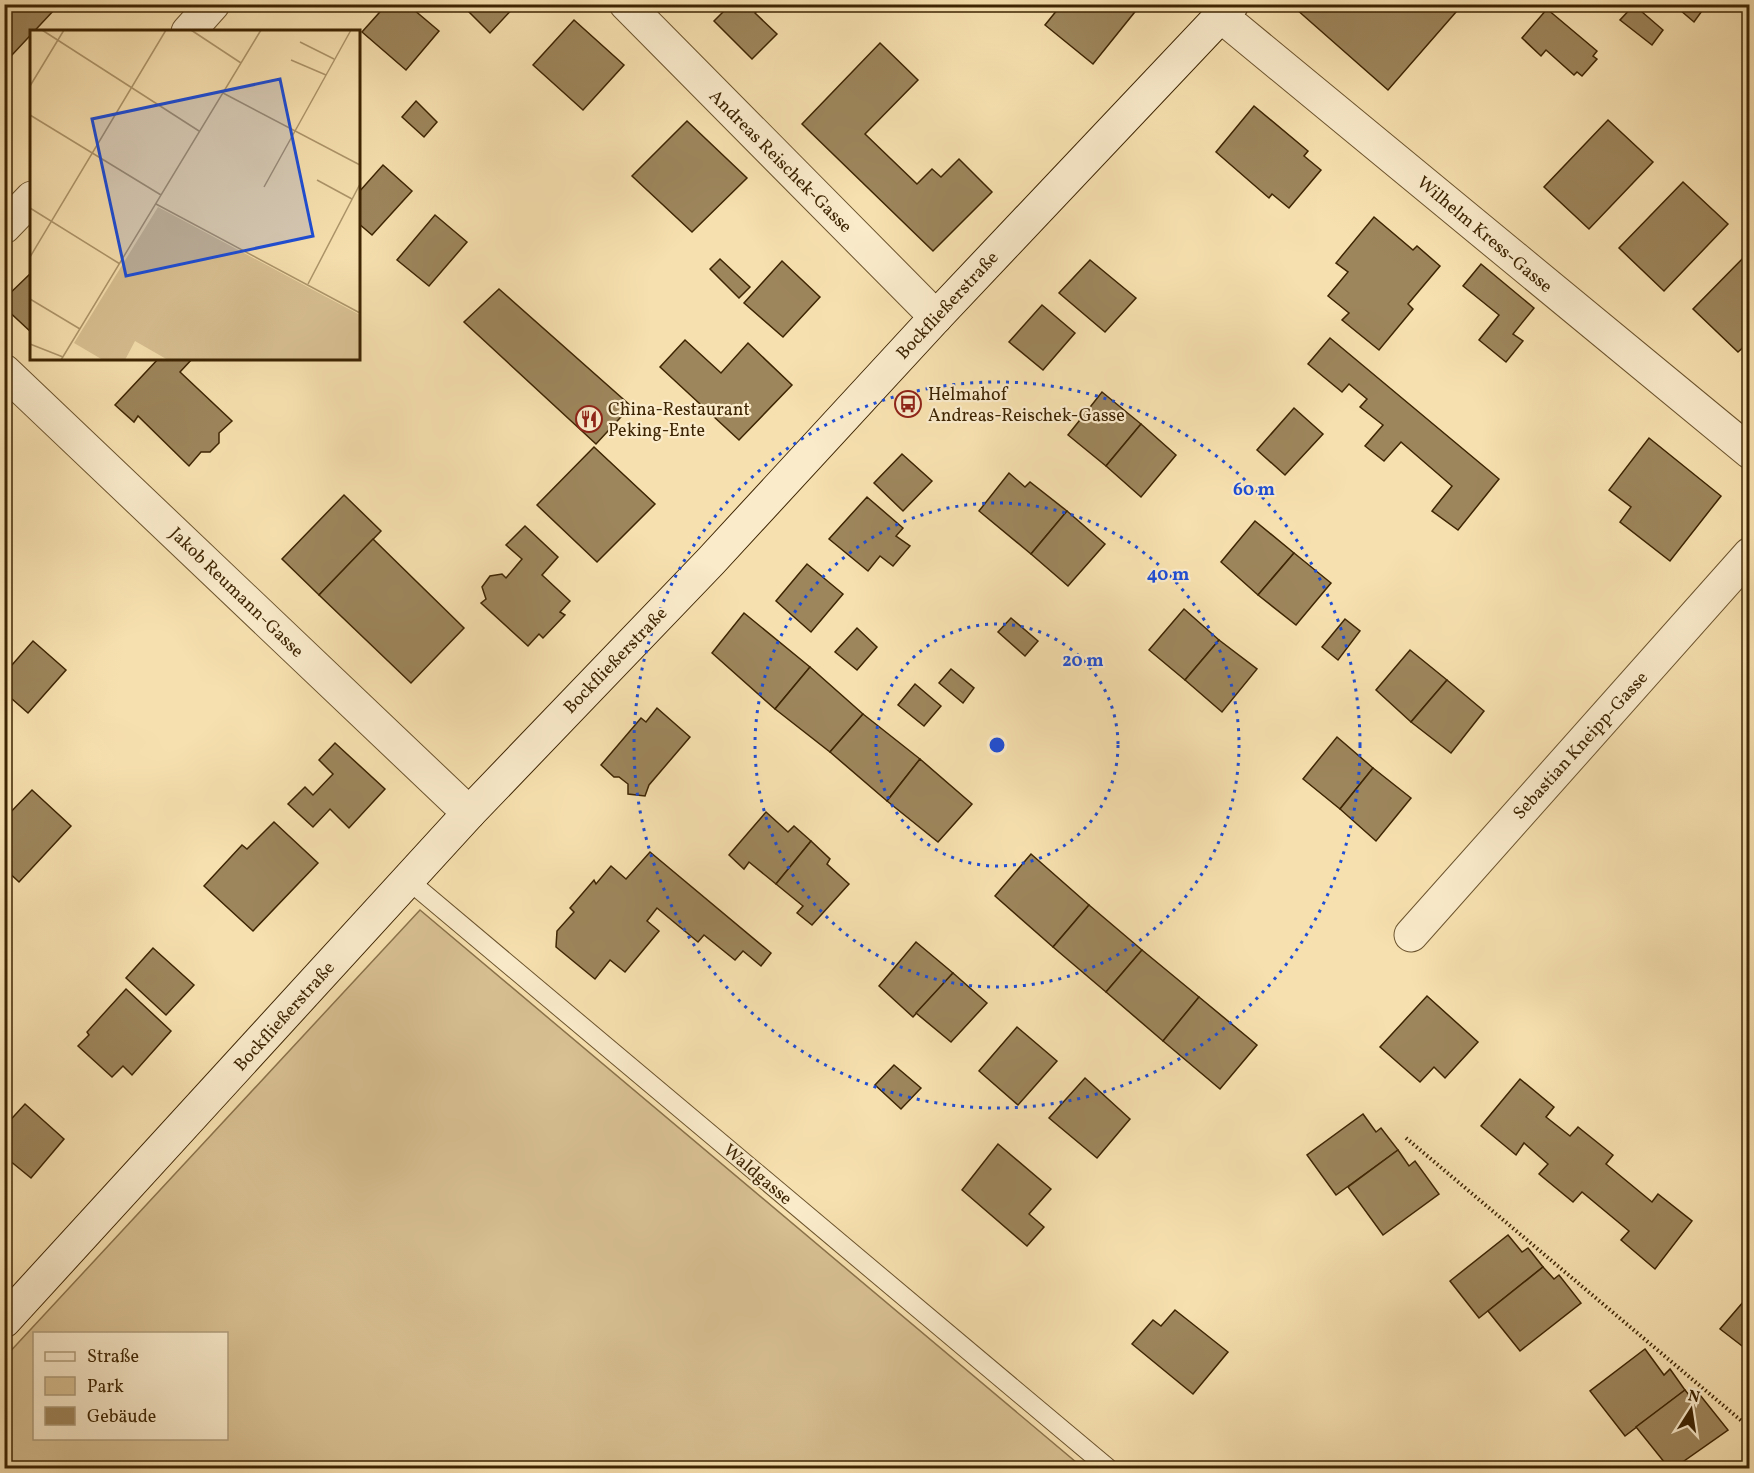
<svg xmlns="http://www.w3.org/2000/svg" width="1754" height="1473" viewBox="0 0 1754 1473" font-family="Vollkorn,serif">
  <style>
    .green { fill: #d8c092; stroke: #8b724a; stroke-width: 1.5; fill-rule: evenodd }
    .building { fill: #9e865c; stroke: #3e2503; stroke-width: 1.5 }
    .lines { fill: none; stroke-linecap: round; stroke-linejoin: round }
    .lane-casing { stroke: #6c542e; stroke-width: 20 }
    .street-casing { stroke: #6c542e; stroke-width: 35 }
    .secondary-casing { stroke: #3e2503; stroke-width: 35 }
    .path { stroke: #3e2503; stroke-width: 4; stroke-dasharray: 1.5 3; stroke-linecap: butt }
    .lane { stroke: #faebcb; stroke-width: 18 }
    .street { stroke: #faebcb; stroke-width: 33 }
    .secondary { stroke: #faebcb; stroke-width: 33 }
    .ring { fill: none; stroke: #1d4ed8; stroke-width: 3; stroke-dasharray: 3 6 }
    .labels { text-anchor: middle; stroke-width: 4.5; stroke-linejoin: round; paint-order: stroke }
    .street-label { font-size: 18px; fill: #3e2503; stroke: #faebcb }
    .poi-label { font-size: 18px; fill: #3e2503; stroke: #faebcb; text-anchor: start }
    .inset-road { fill: none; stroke: #ad956a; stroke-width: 1.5 }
    .view { fill: #1d4ed8; fill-opacity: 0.15; stroke: #1d4ed8; stroke-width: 3 }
    .inset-edge { fill: none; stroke: #3e2503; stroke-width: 3 }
    .centre { fill: #1d4ed8; stroke: #faebcb; stroke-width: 3 }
    .ring-label { font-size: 18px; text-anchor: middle; font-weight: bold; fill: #1d4ed8; stroke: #faebcb; stroke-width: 4.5; stroke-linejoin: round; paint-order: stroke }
  </style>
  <rect width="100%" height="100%" fill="#f7e0af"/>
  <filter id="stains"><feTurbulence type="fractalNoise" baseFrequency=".00333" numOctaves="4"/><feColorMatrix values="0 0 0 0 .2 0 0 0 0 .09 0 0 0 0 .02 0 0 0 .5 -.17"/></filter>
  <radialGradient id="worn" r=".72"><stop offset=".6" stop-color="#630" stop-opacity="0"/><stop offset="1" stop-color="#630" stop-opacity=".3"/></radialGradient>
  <path class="green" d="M420,910L1083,1468H5V1357ZM34,1334H226V1438H34Z"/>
  <g class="building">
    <polygon points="4,4 51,4 55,9 12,55 4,48"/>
    <polygon points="387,4 407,4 439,31 406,70 362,32"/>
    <polygon points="461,4 517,4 490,33"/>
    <polygon points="731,4 764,4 755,13 777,34 752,59 714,21"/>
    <polygon points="1062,4 1133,4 1138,8 1093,64 1045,25"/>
    <polygon points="1300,4 1463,4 1388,90 1296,9"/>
    <polygon points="1673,4 1707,4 1694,22"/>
    <polygon points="1634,5 1663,30 1652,45 1620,20"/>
    <polygon points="1547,9 1597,51 1593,56 1597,59 1582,76 1577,72 1574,75 1546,50 1541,56 1522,38"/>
    <polygon points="574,20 624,65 583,110 533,65"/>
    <polygon points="880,43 918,80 865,134 917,184 932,169 941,177 959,159 992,192 933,251 802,124"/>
    <polygon points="416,101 437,122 424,137 402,117"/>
    <polygon points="1254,106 1308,151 1304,156 1321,170 1289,208 1272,194 1269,198 1216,152"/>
    <polygon points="1608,120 1653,162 1589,229 1544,187"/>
    <polygon points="687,121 747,178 692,232 632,176"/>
    <polygon points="383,165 412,191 372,235 358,223 358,193"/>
    <polygon points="1683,182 1728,224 1664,291 1619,248"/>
    <polygon points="435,215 467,242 429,286 397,260"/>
    <polygon points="1374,217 1413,250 1417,246 1440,266 1408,304 1413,309 1379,350 1342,320 1349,313 1328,296 1348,272 1336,263"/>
    <polygon points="1750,251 1750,341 1738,352 1693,309"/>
    <polygon points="720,259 750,287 739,298 710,269"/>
    <polygon points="1090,260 1136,298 1105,332 1059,293"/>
    <polygon points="782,261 820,297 783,337 744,303"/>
    <polygon points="1481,264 1534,308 1513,334 1523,341 1506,362 1479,340 1499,315 1463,286"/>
    <polygon points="32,272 32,333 4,307 4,299"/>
    <polygon points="499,289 631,406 596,444 464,322"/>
    <polygon points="1042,305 1075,333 1043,370 1009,342"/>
    <polygon points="1330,338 1499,479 1458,530 1432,511 1452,486 1401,442 1384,461 1365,446 1383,425 1360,407 1367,399 1349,384 1342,392 1308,364"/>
    <polygon points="685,340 721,373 748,343 792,385 739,440 660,367"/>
    <polygon points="159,358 193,358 180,372 232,421 219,433 219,443 210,452 201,452 189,466 138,416 134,422 115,405"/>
    <polygon points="1102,392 1141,424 1106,466 1068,435"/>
    <polygon points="1294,408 1323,434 1285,475 1257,450"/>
    <polygon points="1141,424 1176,455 1141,497 1106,466"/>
    <polygon points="1649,438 1721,496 1670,561 1620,522 1631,507 1609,490"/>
    <polygon points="594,447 655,504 597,562 537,505"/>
    <polygon points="902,454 932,481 903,511 874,483"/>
    <polygon points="1009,473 1025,487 1030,482 1067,511 1031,554 979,511"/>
    <polygon points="344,495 381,531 319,595 282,559"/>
    <polygon points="867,497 903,528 896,536 910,546 893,566 880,556 868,571 829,539"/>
    <polygon points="1067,511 1105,544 1068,586 1031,554"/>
    <polygon points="1255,521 1294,553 1258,595 1221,562"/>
    <polygon points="525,526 558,557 542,575 570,601 560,612 565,615 543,638 539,634 528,646 481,603 486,599 482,587 490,576 502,574 506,578 522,559 506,545"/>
    <polygon points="373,539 464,628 411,683 319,595"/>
    <polygon points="1294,553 1331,583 1296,625 1258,595"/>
    <polygon points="807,564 843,594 811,632 776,601"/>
    <polygon points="1184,609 1219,640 1185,680 1149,650"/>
    <polygon points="744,613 810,667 775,709 712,653"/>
    <polygon points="1011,618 1038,641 1025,656 998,632"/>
    <polygon points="1345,619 1360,631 1338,660 1322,647"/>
    <polygon points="857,628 877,647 857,670 835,652"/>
    <polygon points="1219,640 1257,669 1222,712 1185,680"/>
    <polygon points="33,641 66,670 28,713 4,692 4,674"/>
    <polygon points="1410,650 1447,680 1411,722 1376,690"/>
    <polygon points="810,667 863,714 830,752 775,709"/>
    <polygon points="951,669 974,688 963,703 939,683"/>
    <polygon points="1447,680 1484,711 1451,753 1411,722"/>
    <polygon points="915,684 941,706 924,726 898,705"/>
    <polygon points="657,708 690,737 649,785 645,796 628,794 628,784 619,777 614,777 601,765 641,718 646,722"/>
    <polygon points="863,714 920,759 887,801 830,752"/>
    <polygon points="1337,737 1373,768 1340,809 1303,779"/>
    <polygon points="335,743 385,789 349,828 330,809 313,827 288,804 305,787 313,795 333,774 319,760"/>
    <polygon points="920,759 972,804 938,842 887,801"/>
    <polygon points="1373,768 1411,798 1376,841 1340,809"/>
    <polygon points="32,790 71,826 19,882 4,868 4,819"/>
    <polygon points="766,812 788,832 794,826 811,841 776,884 749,862 744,869 729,855"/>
    <polygon points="274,822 318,863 253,931 204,886 242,845 247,849"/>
    <polygon points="811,841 830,859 827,864 849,884 812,925 797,913 803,906 776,884"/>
    <polygon points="650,852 771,953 761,966 743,951 735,960 704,935 698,942 657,908 647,921 659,931 625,972 610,960 595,979 556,947 557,931 574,912 570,908 594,880 596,884 611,866 626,879"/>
    <polygon points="1031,854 1089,905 1053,947 995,896"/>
    <polygon points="1089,905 1142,950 1106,992 1053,947"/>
    <polygon points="916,942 953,973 913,1017 879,986"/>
    <polygon points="153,948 194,985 166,1015 126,978"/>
    <polygon points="1142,950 1199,997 1163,1041 1106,992"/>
    <polygon points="953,973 987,1003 951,1042 916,1013"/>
    <polygon points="126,989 171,1031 132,1075 123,1066 112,1077 78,1046 89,1035 87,1032"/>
    <polygon points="1427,996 1478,1042 1445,1078 1434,1067 1420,1082 1380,1047"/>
    <polygon points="1199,997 1257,1045 1220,1089 1163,1041"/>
    <polygon points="1017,1027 1057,1061 1018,1105 979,1071"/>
    <polygon points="894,1065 921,1088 901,1109 875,1085"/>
    <polygon points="1085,1078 1130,1119 1097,1158 1049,1118"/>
    <polygon points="1520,1079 1554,1107 1546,1117 1570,1136 1578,1127 1613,1155 1606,1164 1652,1202 1658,1194 1692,1221 1655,1269 1621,1240 1629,1231 1582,1192 1573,1202 1539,1174 1548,1164 1524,1143 1516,1155 1481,1126"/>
    <polygon points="25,1104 64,1139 31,1178 4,1156 4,1127"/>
    <polygon points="1363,1114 1376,1132 1381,1128 1398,1150 1336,1195 1307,1155"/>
    <polygon points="998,1144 1051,1189 1029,1214 1044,1227 1027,1246 962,1190"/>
    <polygon points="1398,1150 1409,1166 1415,1161 1439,1194 1383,1235 1348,1187"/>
    <polygon points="1508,1235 1522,1252 1528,1248 1543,1267 1479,1318 1450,1281"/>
    <polygon points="1543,1267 1554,1279 1559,1275 1581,1303 1520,1351 1488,1311"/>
    <polygon points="1750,1294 1750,1352 1720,1329"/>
    <polygon points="1175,1310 1228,1352 1193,1394 1132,1344 1153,1320 1161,1326"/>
    <polygon points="1645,1349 1664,1375 1670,1369 1685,1390 1625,1436 1590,1391"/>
    <polygon points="1685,1390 1693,1400 1700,1395 1728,1430 1674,1468 1669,1468 1636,1427"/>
  </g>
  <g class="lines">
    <defs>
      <polyline id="lane" points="408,880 1108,1468"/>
      <g id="street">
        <polyline points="626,4 936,317"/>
        <polyline points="1221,16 1750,452"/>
        <polyline points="188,32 213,4"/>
        <polyline points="4,227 32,198"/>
        <polyline points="4,371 469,813"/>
        <polyline points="1411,935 1750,554"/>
      </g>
      <polyline id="secondary" points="4,1321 469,813 711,561 936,317 1232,4"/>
    </defs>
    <use href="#lane" class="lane-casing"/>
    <use href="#street" class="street-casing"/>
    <use href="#secondary" class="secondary-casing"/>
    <polyline class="path" points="1406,1138 1750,1428"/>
    <use href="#lane" class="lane"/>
    <use href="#street" class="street"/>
    <use href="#secondary" class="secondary"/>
  </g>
  <g class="ring">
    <circle cx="997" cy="745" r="121"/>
    <circle cx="997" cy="745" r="242"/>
    <circle cx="997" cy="745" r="363"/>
  </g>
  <defs>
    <symbol id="bus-ring" viewBox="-11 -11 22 22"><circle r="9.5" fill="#faebcb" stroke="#8f2418" stroke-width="1.5"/><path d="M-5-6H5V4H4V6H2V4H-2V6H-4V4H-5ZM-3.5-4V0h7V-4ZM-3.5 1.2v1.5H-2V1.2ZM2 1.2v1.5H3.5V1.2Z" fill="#8f2418"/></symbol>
    <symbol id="restaurant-ring" viewBox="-11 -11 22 22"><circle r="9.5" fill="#faebcb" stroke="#8f2418" stroke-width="1.5"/><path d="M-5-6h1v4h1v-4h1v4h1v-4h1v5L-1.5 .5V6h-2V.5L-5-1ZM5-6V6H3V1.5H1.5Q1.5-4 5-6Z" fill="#8f2418"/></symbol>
  </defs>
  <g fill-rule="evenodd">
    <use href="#bus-ring" x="893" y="389" width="30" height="30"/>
    <use href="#restaurant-ring" x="574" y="404" width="30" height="30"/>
  </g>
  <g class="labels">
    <g class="street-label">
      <text transform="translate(781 161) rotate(45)" y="6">Andreas Reischek-Gasse</text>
      <text transform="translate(1485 234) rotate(40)" y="6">Wilhelm Kress-Gasse</text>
      <text transform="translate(947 305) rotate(-47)" y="6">Bockfließerstraße</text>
      <text transform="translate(237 592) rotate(44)" y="6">Jakob Reumann-Gasse</text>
      <text transform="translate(615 660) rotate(-46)" y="6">Bockfließerstraße</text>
      <text transform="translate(1580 745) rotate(-48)" y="6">Sebastian Kneipp-Gasse</text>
      <text transform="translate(284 1016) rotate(-48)" y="6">Bockfließerstraße</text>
      <text transform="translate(758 1174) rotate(40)" y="6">Waldgasse</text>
    </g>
    <g class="poi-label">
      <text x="928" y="400">Helmahof<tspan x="928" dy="21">Andreas-Reischek-Gasse</tspan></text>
      <text x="608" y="415">China-Restaurant<tspan x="608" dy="21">Peking-Ente</tspan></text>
    </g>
  </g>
  <g transform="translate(30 30)">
    <rect width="330" height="330" fill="#f7e0af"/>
    <path d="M128,177L330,285V330H138L105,311L95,330H73L44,313Z" fill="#d8c092"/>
    <path class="inset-road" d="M12,0L169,101M161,0L211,33M270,12L304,29M261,30L296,45M0,56L34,0M193,63L330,135M0,85L131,165M287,150L322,169M234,157L321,0M126,174L330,283M0,178L90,234M0,227L136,0M278,254L330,154M0,269L50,299M0,314L33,327M31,330L231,0"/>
    <path class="view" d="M250,49L283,206L96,246L62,89Z"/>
    <rect width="330" height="330" class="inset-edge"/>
  </g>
  <circle cx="997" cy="745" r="9" class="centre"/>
  <g class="ring-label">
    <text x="1254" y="495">60 m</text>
    <text x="1168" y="580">40 m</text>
    <text x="1083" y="666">20 m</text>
  </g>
  <rect width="1754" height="1473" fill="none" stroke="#f7e0af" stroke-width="24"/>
  <rect x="6" y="6" width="1742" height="1461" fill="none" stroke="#3e2503" stroke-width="3"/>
  <rect x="12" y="12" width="1730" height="1449" fill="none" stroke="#3e2503" stroke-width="1.5"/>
  <rect x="33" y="1332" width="195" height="108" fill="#faebcb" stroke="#af9c7b" stroke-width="1.5"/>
  <rect x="45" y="1352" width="30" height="9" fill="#faebcb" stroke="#af9c7b" stroke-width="1.5"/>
  <text x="87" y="1362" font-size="18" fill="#3e2503">Straße</text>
  <rect x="45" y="1377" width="30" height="18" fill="#d8c092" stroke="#af9c7b" stroke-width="1.5"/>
  <text x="87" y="1392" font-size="18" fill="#3e2503">Park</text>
  <rect x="45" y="1407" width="30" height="18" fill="#9e865c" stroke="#af9c7b" stroke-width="1.5"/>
  <text x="87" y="1422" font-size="18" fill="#3e2503">Gebäude</text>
  <g transform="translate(1691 1410) rotate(12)" stroke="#faebcb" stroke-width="4.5" paint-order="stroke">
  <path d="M0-4.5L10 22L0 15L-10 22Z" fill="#3e2503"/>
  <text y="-9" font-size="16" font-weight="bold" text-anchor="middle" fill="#3e2503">N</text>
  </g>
  <rect width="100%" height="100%" filter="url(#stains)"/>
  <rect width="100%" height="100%" fill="url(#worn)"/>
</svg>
